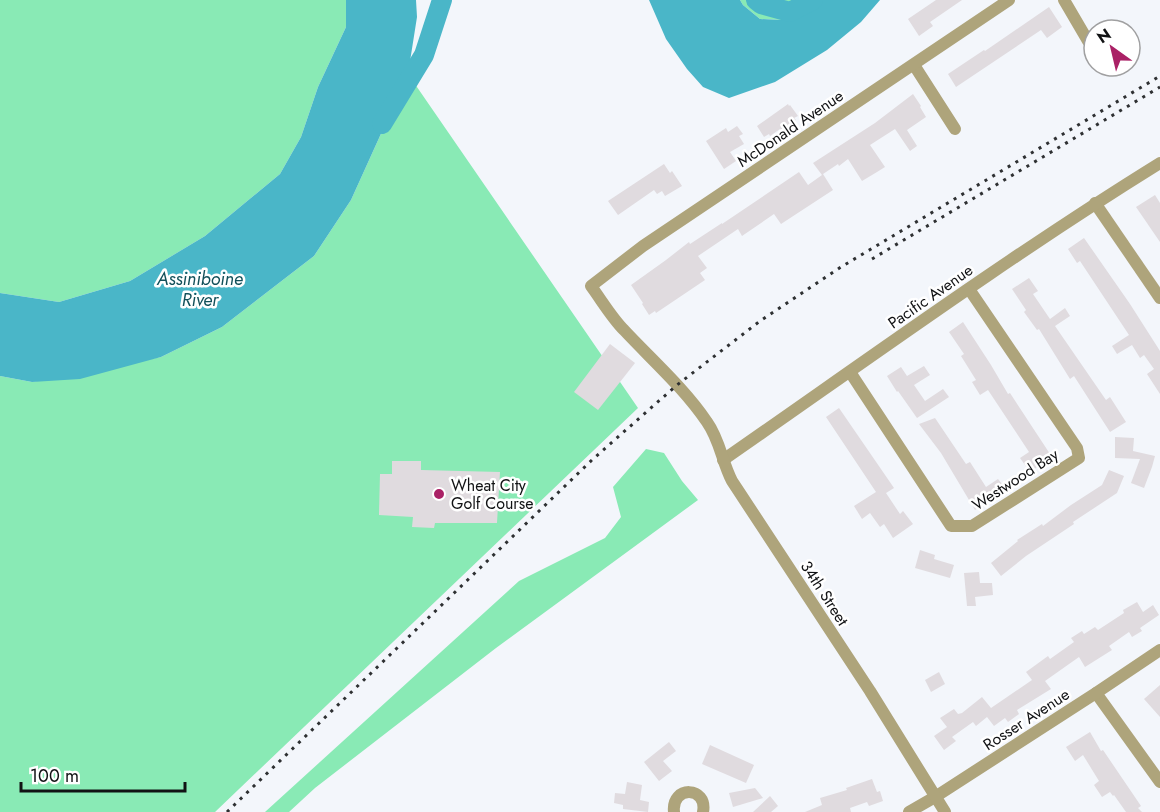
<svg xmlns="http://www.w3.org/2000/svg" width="1160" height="812" viewBox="0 0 1160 812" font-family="Jost,sans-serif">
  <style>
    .green { fill: #89eab5 }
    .water { fill: #4ab6c8 }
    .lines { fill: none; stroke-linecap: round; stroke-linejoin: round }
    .river { stroke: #4ab6c8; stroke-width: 20 }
    .building { fill: #e0dbdf }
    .minor { stroke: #aea47b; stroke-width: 12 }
    .rail { stroke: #2e3032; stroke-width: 3; stroke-dasharray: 3 6; stroke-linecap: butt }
    .poi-dot { fill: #aa2166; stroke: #fff; stroke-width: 2 }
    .labels { text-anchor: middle; stroke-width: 5; stroke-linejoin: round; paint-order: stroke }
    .street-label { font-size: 16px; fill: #111214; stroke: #fff }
    .poi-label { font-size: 16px; fill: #111214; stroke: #fff; text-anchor: start }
    .water-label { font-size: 18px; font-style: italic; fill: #12505a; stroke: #fff }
  </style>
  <rect width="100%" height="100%" fill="#f3f6fb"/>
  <g class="green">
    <polygon points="0,0 346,0 346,27 318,87 301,137 280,174 205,236 130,281 59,302 0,293"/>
    <polygon points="740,0 803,0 782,20 760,19 743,5"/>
    <polygon points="408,74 638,408 215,812 0,812 0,376 32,382 161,357 222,327 314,256 351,200"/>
    <polygon points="646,449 664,453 682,481 698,500 496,648 315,788 289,812 265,812 519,581 605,538 621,517 613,487"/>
  </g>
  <g class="water">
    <polygon points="346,0 416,0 417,17 408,74 351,200 314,256 222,327 161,357 80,379 32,382 0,376 0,293 59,302 130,281 205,236 280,174 301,137 318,87 346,27"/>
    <polygon points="649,0 740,0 743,5 760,19 782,20 803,0 880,0 861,22 827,50 775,82 729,98 703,87 687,69 666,39"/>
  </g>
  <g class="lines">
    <g class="river">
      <polyline points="756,0 761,4 790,12 813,0"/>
      <polyline points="382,124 424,55 442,0"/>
    </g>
  </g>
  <g class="building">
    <polygon points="936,0 962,0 930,22 933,26 919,36 908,19"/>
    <polygon points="1049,7 1062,27 1047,38 1041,30 956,87 948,74 984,50 985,51"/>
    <polygon points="913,94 921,106 920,107 926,117 907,130 917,146 910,151 895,129 870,145 885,167 877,172 862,181 848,159 839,166 838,164 823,174 833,190 781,224 774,214 742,236 738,229 698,256 707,268 700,273 705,280 656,313 655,311 649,315 642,304 643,303 631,285 666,260 689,242 690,244 722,223 722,224 799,172 808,185 822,175 813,163 875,123"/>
    <polygon points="788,104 789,106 790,105 798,116 794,118 796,120 781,130 780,129 770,136 769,134 764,137 757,126"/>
    <polygon points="737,126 743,134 739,136 744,144 730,152 736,161 724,169 706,141 726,128 728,132"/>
    <polygon points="664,164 670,173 672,171 682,186 665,196 662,191 657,194 654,190 618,215 608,201"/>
    <polygon points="1155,195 1160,203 1160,242 1136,207"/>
    <polygon points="1084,238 1130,304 1160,351 1160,394 1147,374 1154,369 1144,355 1140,358 1132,345 1117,354 1112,346 1129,335 1080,261 1077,263 1068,249"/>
    <polygon points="1029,278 1038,291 1033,294 1050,319 1065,308 1070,316 1055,326 1106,400 1110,397 1126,422 1110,432 1074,376 1070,379 1039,329 1037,330 1024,312 1026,310 1012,289"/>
    <polygon points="963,322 991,365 1008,394 1010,393 1052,457 1030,472 1020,458 1029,452 988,390 980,395 972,382 976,380 961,356 964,354 949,332"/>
    <polygon points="610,344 635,363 598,410 574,392"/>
    <polygon points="924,366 930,375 914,385 925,401 943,389 949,397 917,418 898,391 897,392 887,376 901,367 907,376"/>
    <polygon points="839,408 894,488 886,493 900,514 903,511 913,524 893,538 884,524 880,527 870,513 862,519 854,506 876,492 826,417"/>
    <polygon points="935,418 966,464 970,462 986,487 998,479 1006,489 975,510 941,453 919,424"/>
    <polygon points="1115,437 1134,438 1133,451 1155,456 1152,467 1144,488 1131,483 1140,459 1115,458"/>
    <polygon points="392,461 421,461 421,470 500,472 497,523 435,523 434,528 412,527 413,517 379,515 380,474 392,474"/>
    <polygon points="1109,470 1124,476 1117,493 1073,522 1074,524 1026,556 1001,576 991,563 1018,541 1017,540 1042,524 1043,526 1071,505 1102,485"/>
    <polygon points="920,550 935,555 934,559 954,565 950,578 915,568"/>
    <polygon points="979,572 980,583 992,583 993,595 975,597 976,606 967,606 964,573"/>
    <polygon points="1137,602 1143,612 1153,605 1159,615 1140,628 1142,631 1132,637 1129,632 1109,646 1112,650 1085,667 1079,657 1045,681 1051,689 1017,710 1019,714 1008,722 1005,718 994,726 987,717 976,726 973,722 952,737 956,741 944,750 934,736 947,727 940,718 954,709 958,714 962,713 982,697 991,708 1032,680 1026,672 1048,656 1050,659 1074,642 1071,638 1082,631 1084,634 1095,627 1098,630 1124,613 1123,610"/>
    <polygon points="939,672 945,684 931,692 925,680"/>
    <polygon points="1160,685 1160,717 1144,699"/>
    <polygon points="1090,732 1101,751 1103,750 1141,806 1138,808 1142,812 1126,812 1114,795 1113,796 1110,792 1102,797 1094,785 1099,781 1083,755 1075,761 1066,747"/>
    <polygon points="669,742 676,751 663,761 672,771 659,781 644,762"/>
    <polygon points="710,745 754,765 746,783 702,764"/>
    <polygon points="872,779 877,792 880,791 883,801 869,806 867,802 850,808 851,812 805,812 822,805 820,798 847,790 846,788"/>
    <polygon points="627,782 642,785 640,800 649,802 648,812 623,809 623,805 614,803 615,793 625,794"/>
    <polygon points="755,788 763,798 733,807 729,793"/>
    <polygon points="770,796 778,806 771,812 753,812"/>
  </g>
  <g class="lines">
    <g class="minor">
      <polyline points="1064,0 1088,41"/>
      <polyline points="914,65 955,129"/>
      <polyline points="1095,203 1160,298"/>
      <polyline points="850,372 951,526 972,526 1079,458 1077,448 969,289"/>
      <path d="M723,460C867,360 1010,256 1160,163"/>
      <polyline points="1096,693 1160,782"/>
      <path d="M674,812C671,785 708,786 703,812"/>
      <polyline points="909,812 935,797 1096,693 1160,650"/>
      <path d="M945,812L870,691L732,481C722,462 720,440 707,422C684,388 652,360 624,330C612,318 602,301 591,286L643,246L1009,0"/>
    </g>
    <g class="rail">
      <polyline points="872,259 1160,87"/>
      <polyline points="227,812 593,459 677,385 760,321 841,267 1160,76"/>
    </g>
  </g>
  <circle class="poi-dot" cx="439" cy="494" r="6"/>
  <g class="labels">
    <g class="street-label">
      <text transform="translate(790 128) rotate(-34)" y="6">McDonald Avenue</text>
      <text transform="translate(930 296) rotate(-35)" y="6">Pacific Avenue</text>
      <text transform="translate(1015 479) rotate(-33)" y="6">Westwood Bay</text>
      <text transform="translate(825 593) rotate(57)" y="6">34th Street</text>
      <text transform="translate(1026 719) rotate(-33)" y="6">Rosser Avenue</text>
    </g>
    <g class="poi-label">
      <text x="451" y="491">Wheat City<tspan x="451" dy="18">Golf Course</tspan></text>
    </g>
    <g class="water-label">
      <text x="200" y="285">Assiniboine<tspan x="200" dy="21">River</tspan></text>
    </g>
  </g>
  <g transform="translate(1112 48) rotate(326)"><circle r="28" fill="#ffffff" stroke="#a0a0a1" stroke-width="1.5"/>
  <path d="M0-4.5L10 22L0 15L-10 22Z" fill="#aa2166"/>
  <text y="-9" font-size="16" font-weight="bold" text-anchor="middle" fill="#111214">N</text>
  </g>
  <path d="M21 782v9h164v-9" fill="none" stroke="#111214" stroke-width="3"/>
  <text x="30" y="782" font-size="18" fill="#111214" stroke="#ffffff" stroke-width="4.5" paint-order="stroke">100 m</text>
</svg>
